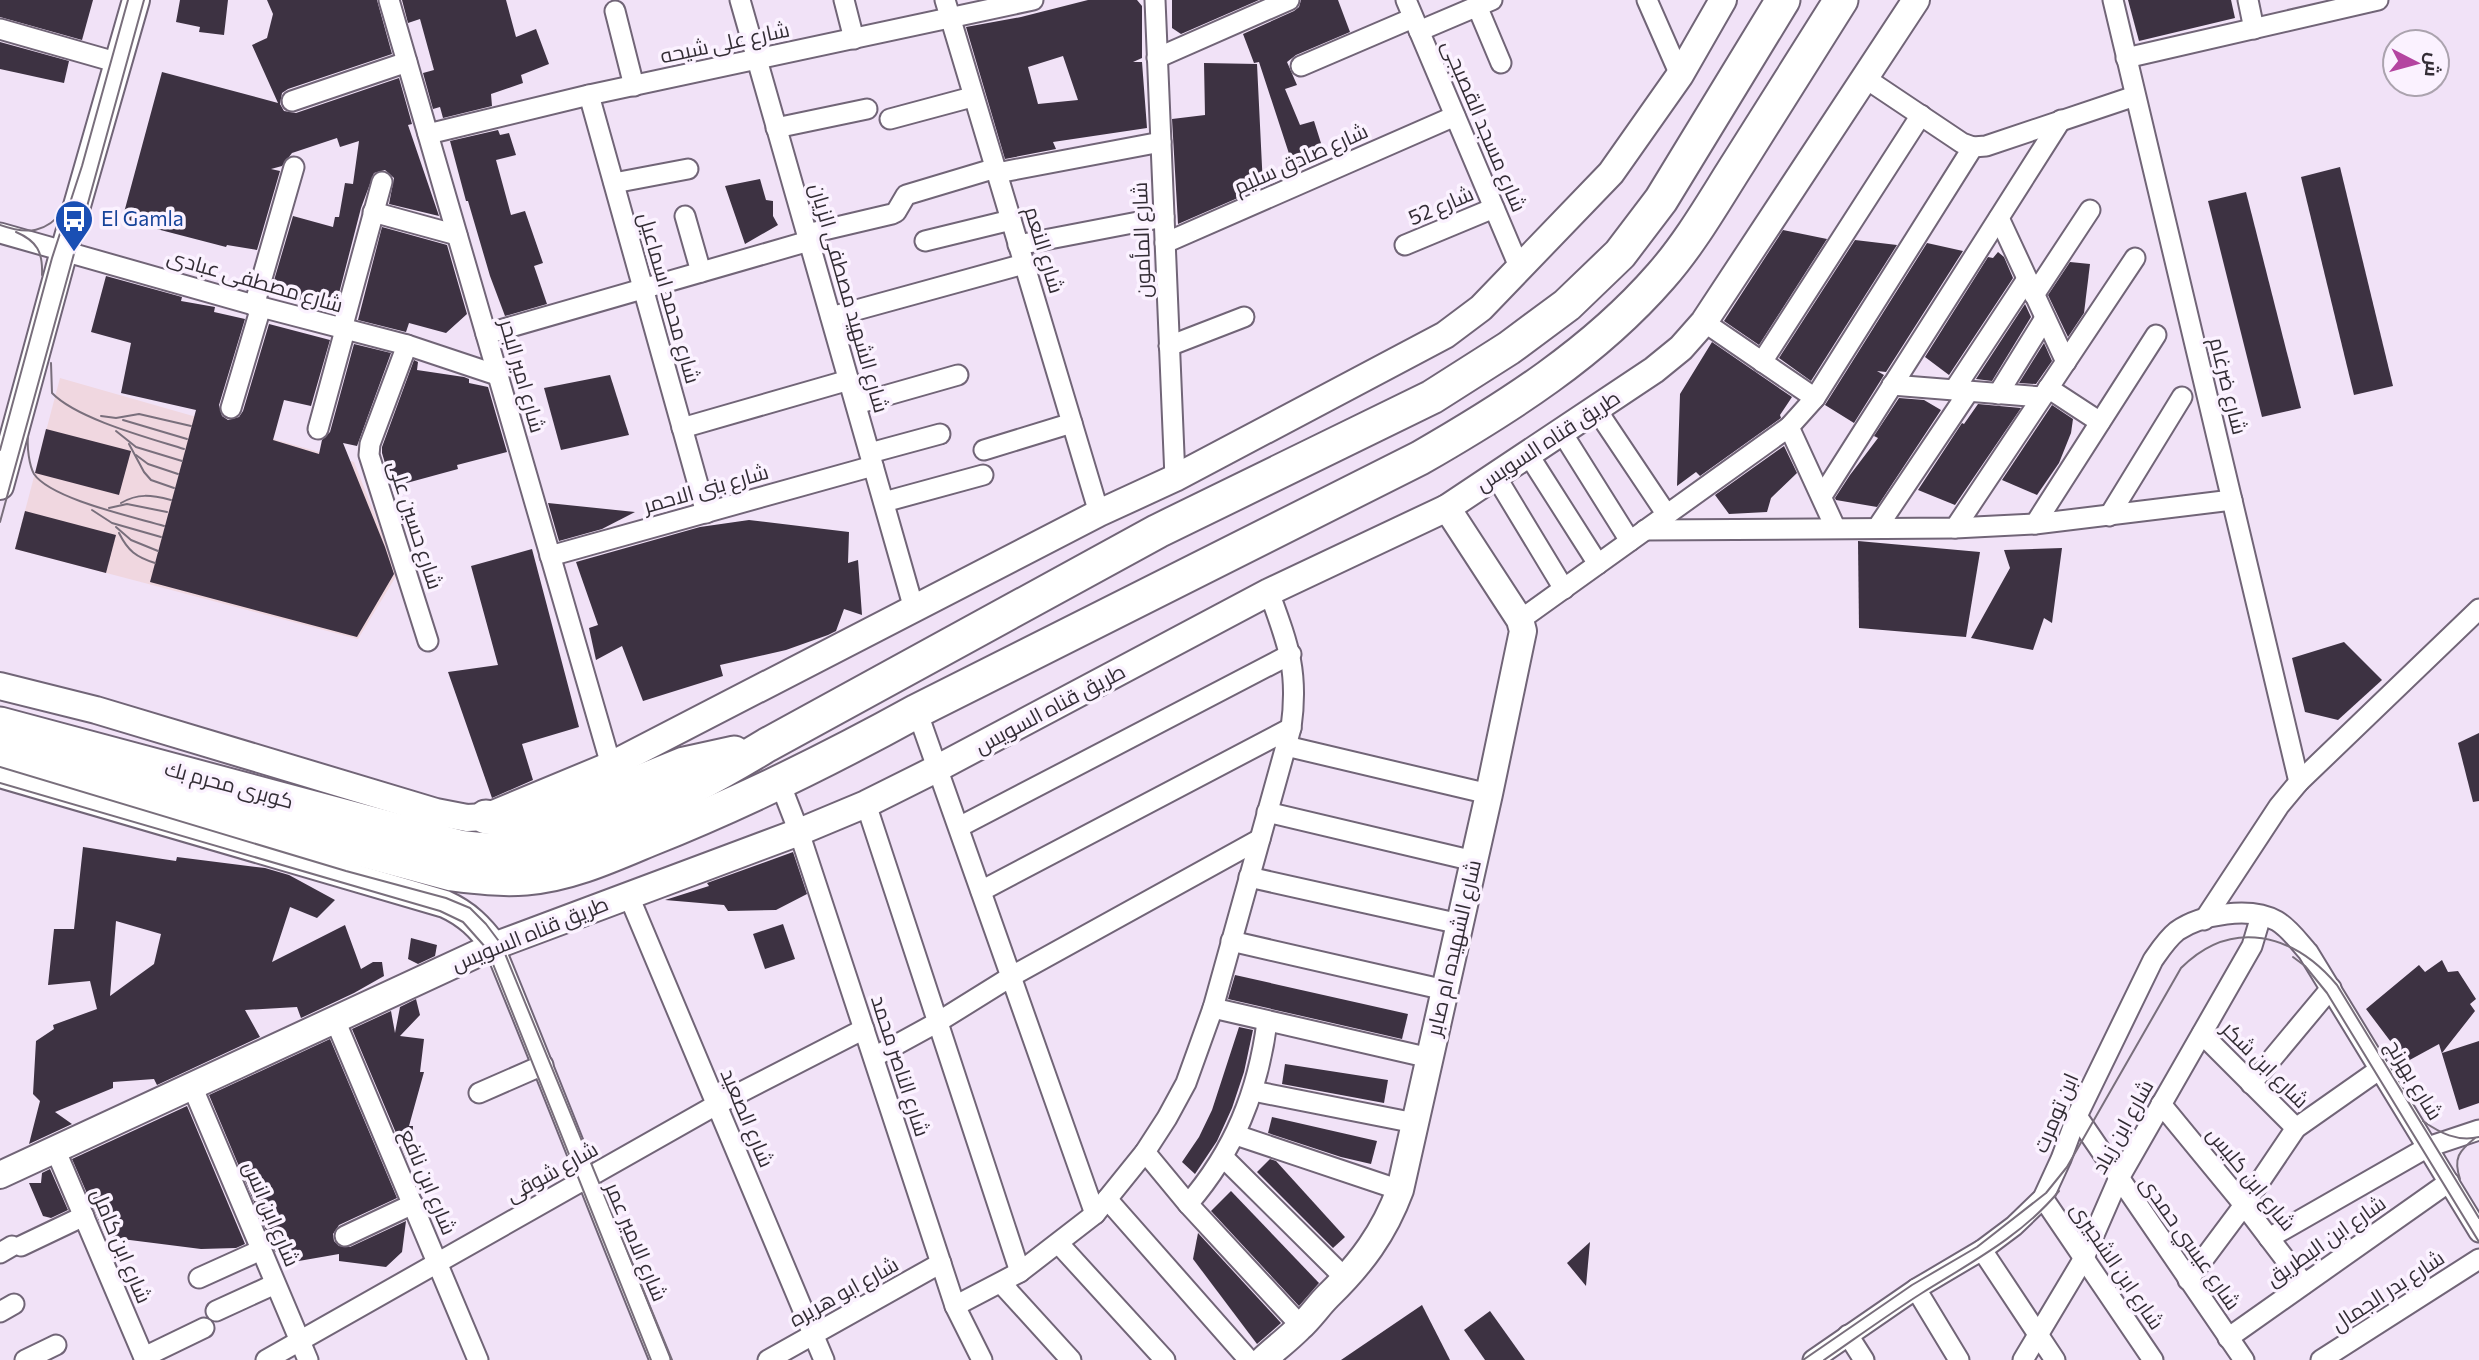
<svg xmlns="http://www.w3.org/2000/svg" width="2479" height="1360" viewBox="0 0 2479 1360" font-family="Commissioner,Cairo,sans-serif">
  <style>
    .industrial { fill: #f0d7e0 }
    .building { fill: #3d3242; fill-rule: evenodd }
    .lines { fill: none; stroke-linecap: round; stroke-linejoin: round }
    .street-casing { stroke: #716577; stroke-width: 23 }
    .secondary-casing { stroke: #716577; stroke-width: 30 }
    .highway-casing { stroke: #716577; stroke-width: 37 }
    .street { stroke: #fff; stroke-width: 19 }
    .secondary { stroke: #fff; stroke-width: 26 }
    .highway { stroke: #fff; stroke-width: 33 }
    .tram { stroke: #796f7c; stroke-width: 2 }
    .labels { text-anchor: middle; stroke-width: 7; stroke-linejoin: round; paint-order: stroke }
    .street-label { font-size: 21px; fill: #332d35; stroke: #fbf2ff }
    .transit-label { font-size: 21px; fill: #164399; stroke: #fbf2ff; text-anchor: start }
  </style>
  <rect width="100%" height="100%" fill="#f1e2f7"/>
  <polygon class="industrial" points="60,378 354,462 398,573 358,639 15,549"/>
  <g class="building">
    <polygon points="0,0 93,0 82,40 0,17"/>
    <polygon points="180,0 228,0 224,35 199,32 200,27 176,22"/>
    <polygon points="267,0 377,0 392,54 288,89 282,93 280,104 284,111 296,113 399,78 412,124 408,125 439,216 389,204 394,178 385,170 374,173 361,208 336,305 308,297 306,304 270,294 293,216 333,227 335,217 339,217 345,183 353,184 359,141 340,147 337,138 292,153 282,166 271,169 280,171 257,250 227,245 226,247 122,220 162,72 278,103 252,45 267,38 273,14"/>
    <polygon points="402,0 506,0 516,37 536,29 549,64 521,75 523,83 491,94 492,106 443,118 440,107 433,109 423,73 434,70 420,19 408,23"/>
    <path d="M1088,0H1137L1142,6V58L1133,62H1142L1147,128L1053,142L1056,149L1005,159L966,27L1021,17ZM1063,56L1078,100L1038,104L1028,67Z"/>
    <polygon points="1172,0 1259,0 1181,34 1172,28"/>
    <polygon points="1301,0 1338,0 1350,32 1296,55 1287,62 1297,85 1285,89 1300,125 1314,121 1326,159 1295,172 1259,62 1254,63 1243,34 1294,11 1299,7"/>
    <polygon points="2128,0 2231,0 2235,18 2139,41"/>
    <polygon points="0,42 69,61 64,83 0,69"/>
    <polygon points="1204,63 1257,64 1263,187 1178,224 1172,119 1205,115"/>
    <polygon points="498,130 500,135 509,133 516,155 496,160 511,215 525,211 543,263 534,266 547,304 505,316 490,276 468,201 466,201 450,141"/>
    <polygon points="2340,167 2393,386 2354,395 2301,177"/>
    <polygon points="760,179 766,200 773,201 773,216 778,225 745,244 725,186"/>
    <polygon points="2246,192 2301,408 2262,417 2208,201"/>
    <polygon points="382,227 447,245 467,314 446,333 409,323 406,332 358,320"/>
    <polygon points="1783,230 1827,239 1759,345 1724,321"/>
    <polygon points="1855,240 1897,245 1811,381 1779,358"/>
    <polygon points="1927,243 1963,251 1886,372 1877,371 1884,375 1854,423 1825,405"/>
    <polygon points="1998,252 2004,257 2013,278 1949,375 1925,357 1988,257 1993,258"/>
    <polygon points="2070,262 2090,264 2084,313 2068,337 2048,295"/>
    <polygon points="106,276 182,297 181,301 215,307 214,312 245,319 219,405 222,416 228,420 239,417 243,411 269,324 330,340 311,406 284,400 273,440 319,454 322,440 330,432 354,344 391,353 357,446 343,443 385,547 394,574 357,637 150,582 196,410 121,393 131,343 91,332"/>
    <polygon points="2025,304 2031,317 1992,381 1976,379"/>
    <polygon points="1712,342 1792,397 1780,415 1781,418 1700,476 1696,472 1677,486 1680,394"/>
    <polygon points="2044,343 2052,361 2036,384 2019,383"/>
    <polygon points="414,360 418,362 417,370 464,377 469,379 469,383 488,387 507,452 457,465 458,469 392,487 382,453 382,447"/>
    <polygon points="610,375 629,435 561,450 544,388"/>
    <polygon points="1899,398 1924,400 1941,410 1877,507 1836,500 1835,498 1850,475 1878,438 1874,436"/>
    <polygon points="1978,404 2021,408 1955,505 1918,490 1962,423 1964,424"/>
    <polygon points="2052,405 2073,419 2071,433 2059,463 2037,495 2002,480"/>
    <polygon points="46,429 131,451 119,495 35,473"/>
    <polygon points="1784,446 1797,473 1771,498 1767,512 1729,514 1715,495"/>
    <polygon points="548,503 635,512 602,529 559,541"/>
    <polygon points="25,511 116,535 106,573 15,549"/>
    <polygon points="749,520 849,532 848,563 858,560 862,615 844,609 836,631 828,635 786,650 720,665 723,676 643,701 622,646 596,660 589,628 598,625 576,562 700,527"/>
    <polygon points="1858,541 1980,552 1966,637 1859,628"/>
    <polygon points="2062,548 2052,623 2044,618 2033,650 1971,638 2010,568 2004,550"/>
    <polygon points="532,549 579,727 522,744 533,780 492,798 448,672 498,665 471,566"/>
    <polygon points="2344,642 2382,680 2338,720 2305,712 2292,658"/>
    <polygon points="2479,733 2479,801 2473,802 2458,743"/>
    <path d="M83,847L176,861L177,857L265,868L289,875L335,900L317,918L290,907L272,962L345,925L361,969L373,962H382L384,976L354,993L301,1018L297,1007L245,1010L260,1037L157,1085L154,1079L113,1082V1088L55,1112L72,1124L29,1144L40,1101L33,1094L36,1041L54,1029L53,1025L97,1009L90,981L48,985L54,929H74ZM116,921L161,934L154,964L110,996Z"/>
    <polygon points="793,852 807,894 776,910 728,911 724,905 665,900 709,886 707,883"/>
    <polygon points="783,924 795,959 765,969 753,934"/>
    <polygon points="411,938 437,945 435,956 418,964 408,959"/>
    <polygon points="2442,960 2448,972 2458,971 2476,999 2470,1004 2475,1011 2442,1053 2479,1041 2479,1103 2459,1110 2439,1044 2406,1062 2366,1009 2419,965 2425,972"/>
    <polygon points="1235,975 1408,1014 1402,1039 1228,999"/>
    <polygon points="416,999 420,1015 400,1036 424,1039 420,1072 424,1072 409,1126 413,1126 412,1153 407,1159 352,1029 391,1011 395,1033 400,1007"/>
    <polygon points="1239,1027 1253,1030 1244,1072 1232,1108 1217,1141 1195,1174 1182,1162 1199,1137 1212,1110"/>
    <polygon points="330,1039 397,1198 339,1225 333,1234 334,1241 339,1246 350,1247 406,1221 402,1252 386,1267 339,1261 339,1254 293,1262 290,1255 275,1252 209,1095"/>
    <polygon points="1285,1064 1388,1080 1384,1103 1282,1084"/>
    <polygon points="187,1106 245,1244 236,1248 201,1249 106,1237 72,1159"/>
    <polygon points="1272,1117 1377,1141 1371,1164 1341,1157 1268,1133"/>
    <polygon points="1270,1159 1276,1161 1345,1237 1333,1248 1257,1172"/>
    <polygon points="50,1169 68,1210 51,1218 43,1216 29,1183 41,1183 42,1173"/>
    <polygon points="1231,1191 1319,1283 1299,1306 1211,1211"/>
    <polygon points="1198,1233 1281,1323 1257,1344 1193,1259"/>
    <polygon points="1590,1242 1586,1286 1567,1263"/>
    <polygon points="1422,1305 1450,1360 1341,1360"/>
    <polygon points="1490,1311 1525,1360 1485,1360 1464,1330"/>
  </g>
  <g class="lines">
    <defs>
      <g id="street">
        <polyline points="389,0 611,765"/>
        <polyline points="740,0 914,609"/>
        <polyline points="844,0 854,39"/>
        <polyline points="945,0 1099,513"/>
        <polyline points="1155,0 1175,478"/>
        <polyline points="1406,0 1520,269"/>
        <polyline points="1647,0 1680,75"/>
        <polyline points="2113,0 2299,782"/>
        <polyline points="2248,0 2254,29"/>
        <polyline points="1477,6 1501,63"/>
        <polyline points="615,11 634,86"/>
        <polyline points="0,29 119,63"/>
        <polyline points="1419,31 1492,0"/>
        <polyline points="1157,58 1289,0"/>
        <polyline points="2126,58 2378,0"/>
        <polyline points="1301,66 1413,18"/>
        <polyline points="1865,78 1962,143 1973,147 1986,146 2135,96"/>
        <polyline points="589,95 706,513"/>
        <polyline points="292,101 407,62"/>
        <polyline points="890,119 972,97"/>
        <polyline points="776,128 867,109"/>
        <polyline points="428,134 589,95 1033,0"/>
        <polyline points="997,173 1161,142"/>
        <polyline points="614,183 688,169"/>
        <polyline points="373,212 457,235"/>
        <polyline points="685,216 701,272"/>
        <polyline points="1999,218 2066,362"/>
        <polyline points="0,233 261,307 407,345 497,375"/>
        <polyline points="807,234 892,214 896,212 906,195 996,168"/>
        <polyline points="925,241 1011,220"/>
        <polyline points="1165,243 1455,116"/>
        <polyline points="1018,245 1164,217"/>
        <polyline points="1405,245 1494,208"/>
        <polyline points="2034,295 2090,210"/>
        <polyline points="254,306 294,167"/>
        <polyline points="831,317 1024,264"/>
        <polyline points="1704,322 1815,398"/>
        <polyline points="342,329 382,182"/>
        <polyline points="486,334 809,241"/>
        <polyline points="407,345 370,444 369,455 428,641"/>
        <polyline points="1169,346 1244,317"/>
        <polyline points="1762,362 1921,115"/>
        <polyline points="1892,385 2042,397"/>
        <polyline points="2048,388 2100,422"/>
        <polyline points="1954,390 2027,279"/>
        <polyline points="1998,394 2045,318"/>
        <polyline points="856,404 958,375"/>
        <polyline points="231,408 261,307"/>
        <polyline points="1596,409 1667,515"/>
        <polyline points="1789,427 1835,527"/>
        <polyline points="682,428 849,380"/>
        <polyline points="318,429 345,330"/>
        <polyline points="1561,431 1630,541"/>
        <polyline points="984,450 1072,423"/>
        <polyline points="870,453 940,434"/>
        <polyline points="1528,454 1598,564"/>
        <polyline points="1495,475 1564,589"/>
        <polyline points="1822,496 2061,120"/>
        <polyline points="884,502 983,475"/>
        <polyline points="2109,516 2182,397"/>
        <polyline points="2035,524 2156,335"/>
        <polyline points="1877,528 1969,391"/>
        <polyline points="1955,528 2135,258"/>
        <polyline points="1645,530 1955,528 2035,524 2232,500"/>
        <polyline points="550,556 873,466"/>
        <polyline points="1520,620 1789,427 1815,398 1973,147"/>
        <polyline points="917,711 1095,1214"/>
        <polyline points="1286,746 1489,794"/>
        <polyline points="780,783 799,832 955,1306 982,1360"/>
        <polyline points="866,804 1020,1272"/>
        <polyline points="1267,812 1474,861"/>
        <polyline points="959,827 1291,654"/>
        <polyline points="1249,877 1460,924"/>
        <polyline points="981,891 1291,728"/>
        <polyline points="628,894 824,1360"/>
        <polyline points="2204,920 2279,806 2299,782 2479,609"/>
        <polyline points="1231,941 1445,990"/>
        <path d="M494,946C551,1084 604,1223 660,1360"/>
        <polyline points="1213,1008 1430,1058"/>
        <polyline points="335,1020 478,1360"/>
        <polyline points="2202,1034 2296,1128"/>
        <polyline points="874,1057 938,1022 1012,976 1260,839"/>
        <polyline points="2251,1084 2331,988"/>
        <polyline points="192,1086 308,1360"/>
        <polyline points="1253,1091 1415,1123"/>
        <polyline points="479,1093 543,1065"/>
        <polyline points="2161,1104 2244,1205 2304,1284"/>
        <polyline points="2077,1116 2244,1360"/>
        <polyline points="1236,1135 1400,1190"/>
        <polyline points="55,1149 145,1360"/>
        <polyline points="1145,1152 1188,1204 1301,1326"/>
        <polyline points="1223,1157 1347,1280"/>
        <polyline points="2043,1198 2153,1360"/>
        <polyline points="1107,1199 1249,1360"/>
        <path d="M1188,1204C1234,1151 1258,1092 1267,1022"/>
        <polyline points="345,1236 413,1204"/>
        <polyline points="2269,1238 2428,1147 2479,1130"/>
        <polyline points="1059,1244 1165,1360"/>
        <polyline points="21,1246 84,1216"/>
        <polyline points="1982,1250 2055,1360"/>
        <polyline points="0,1253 12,1246"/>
        <polyline points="199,1278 261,1250"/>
        <polyline points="2188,1280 2244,1205 2296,1128 2380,1069"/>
        <polyline points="1001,1283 1071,1360"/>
        <polyline points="1916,1289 1959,1360"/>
        <path d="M955,1306L1020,1272L1095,1214L1145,1152L1167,1118L1186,1083L1213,1008L1291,728C1299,671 1288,644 1269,592"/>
        <polyline points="216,1311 275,1284"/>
        <polyline points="0,1312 14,1304"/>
        <polyline points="1848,1335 1864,1360"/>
        <polyline points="2228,1338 2449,1182"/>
        <polyline points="144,1357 204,1328"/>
        <polyline points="25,1360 56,1345"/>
        <polyline points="266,1360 716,1105 864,1029"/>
        <polyline points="768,1360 941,1263"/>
        <path d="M1813,1360L1916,1289L1982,1250L2014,1226L2043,1198L2061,1159L2077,1116L2153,960C2160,950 2167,939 2177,931C2202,914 2250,906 2277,921C2289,928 2299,942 2308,952L2479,1232"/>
        <polyline points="2023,1360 2084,1258 2118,1180 2252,946 2261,916"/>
        <polyline points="2321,1360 2479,1259"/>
      </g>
      <g id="secondary">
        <polyline points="0,486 64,251 136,0"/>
        <polyline points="0,686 96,710 436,812 467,818 486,817 611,765 1099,513 1175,478 1445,335 1481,308 1611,173 1680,75 1723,0"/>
        <path d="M0,774L445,904C467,914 480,927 494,946"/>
        <polyline points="0,1175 494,946 799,832 866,804 938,768 1269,592 1447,508 1654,370 1681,348 1704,322 1916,0"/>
        <path d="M1263,1360C1275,1349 1288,1339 1299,1328C1310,1318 1318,1306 1328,1296C1361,1264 1384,1233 1400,1190L1489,794L1523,631L1520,620L1447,508"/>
      </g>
      <g id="highway">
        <path d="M0,724L459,847C482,850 504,852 528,848C608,835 698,787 767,745L1158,531L1432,397L1509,348L1567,305L1620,254L1661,200L1783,0"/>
        <path d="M0,753L452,874C476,877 501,880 526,878C568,875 610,856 648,840C741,803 830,759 917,711L1420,458C1507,408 1594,353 1661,276C1691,242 1714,201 1739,162C1773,108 1807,54 1841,0"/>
        <polyline points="486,817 530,823 554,817 684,764 734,753"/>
      </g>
    </defs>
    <use href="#street" class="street-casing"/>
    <use href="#secondary" class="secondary-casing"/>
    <use href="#highway" class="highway-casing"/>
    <use href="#street" class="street"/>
    <use href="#secondary" class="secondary"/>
    <use href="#highway" class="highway"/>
    <g class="tram">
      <path d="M0,225C28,235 46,233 65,209"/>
      <path d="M16,232C37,241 43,252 42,275"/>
      <path d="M51,363L52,393C77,419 149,438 184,449"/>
      <polyline points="101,416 116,418 139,414 191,426"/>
      <polyline points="123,420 187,439"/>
      <polyline points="116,431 136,447 182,461"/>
      <path d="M28,437C27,447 29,465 34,474C51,499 134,517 164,526"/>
      <polyline points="129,444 144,472 151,480 174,488"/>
      <polyline points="0,450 52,258 82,166 128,0"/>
      <polyline points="136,455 148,464 178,474"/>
      <path d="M121,503C138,493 151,495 171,500"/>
      <polyline points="109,508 127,504 167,512"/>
      <polyline points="92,510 112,523 161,537"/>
      <polyline points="0,522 144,0"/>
      <polyline points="116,527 131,540 158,551"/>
      <path d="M119,533C128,551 136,557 155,563"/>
      <polyline points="0,767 346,871 446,898 470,908 486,924 501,944 672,1360"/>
      <polyline points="0,783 440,911 463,922 487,949 651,1360"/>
      <polyline points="2293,957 2305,966 2327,993 2479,1242"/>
      <path d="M2423,1121C2440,1133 2457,1142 2479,1137"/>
      <path d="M2460,1179C2453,1158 2459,1151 2475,1138"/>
      <path d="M1803,1360L1912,1285L1977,1247L2046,1193L2067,1167L2181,968C2232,917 2294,934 2337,985L2479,1218"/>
      <path d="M1824,1360C1856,1338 1889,1314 1922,1293C1970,1263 2022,1236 2059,1191"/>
    </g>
  </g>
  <defs>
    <symbol id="bus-pin" viewBox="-11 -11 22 30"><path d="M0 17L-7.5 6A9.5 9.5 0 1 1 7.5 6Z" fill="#1a4fb4" stroke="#fbf2ff"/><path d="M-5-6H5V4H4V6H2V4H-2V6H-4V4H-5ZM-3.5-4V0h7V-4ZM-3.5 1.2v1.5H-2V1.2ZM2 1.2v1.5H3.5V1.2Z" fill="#fff"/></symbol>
  </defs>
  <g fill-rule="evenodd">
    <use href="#bus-pin" x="52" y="197" width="44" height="60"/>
  </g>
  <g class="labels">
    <g class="street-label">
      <text transform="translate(725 43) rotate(-12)" y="7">شارع على شيحه</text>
      <text transform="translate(1484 126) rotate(67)" y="7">شارع مسجد القصبجى</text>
      <text transform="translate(1301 159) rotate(-24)" y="7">شارع صادق سليم</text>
      <text transform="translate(1441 206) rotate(-23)" y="7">شارع 52</text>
      <text transform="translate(1142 240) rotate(-92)" y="7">شارع المأمون</text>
      <text transform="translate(1044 250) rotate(73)" y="7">شارع النعم</text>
      <text transform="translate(255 281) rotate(16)" y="7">شارع مصطفى عبادى</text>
      <text transform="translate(669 298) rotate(74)" y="7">شارع محمد اسماعيل</text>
      <text transform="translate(849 298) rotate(74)" y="7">شارع الشهيد مصطفى الزيان</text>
      <text transform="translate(522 376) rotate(74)" y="7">شارع امير البحر</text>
      <text transform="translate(2228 386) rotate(76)" y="7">شارع ضرغام</text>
      <text transform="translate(1548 441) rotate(-33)" y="7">طريق قناه السويس</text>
      <text transform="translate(706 489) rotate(-16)" y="7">شارع بنى الاحمر</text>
      <text transform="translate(415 525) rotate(72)" y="7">شارع حسين على</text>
      <text transform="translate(1050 709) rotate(-28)" y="7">طريق قناه السويس</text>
      <text transform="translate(229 785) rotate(15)" y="7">كوبرى محرم بك</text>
      <text transform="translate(530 934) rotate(-22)" y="7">طريق قناه السويس</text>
      <text transform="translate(1454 948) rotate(-77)" y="7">شارع الشهيده ام صابر</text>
      <text transform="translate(2265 1065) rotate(45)" y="7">شارع ابن شكر</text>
      <text transform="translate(900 1066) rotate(72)" y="7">شارع الناصر محمد</text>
      <text transform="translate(2414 1080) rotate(59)" y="7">شارع بهرنج</text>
      <text transform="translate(2056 1113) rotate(-67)" y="7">ابن تومرت</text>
      <text transform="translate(747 1118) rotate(67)" y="7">شارع الصعيد</text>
      <text transform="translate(2123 1127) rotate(-61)" y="7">شارع ابن زياد</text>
      <text transform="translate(552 1172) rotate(-29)" y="7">شارع شوقى</text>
      <text transform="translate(2251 1179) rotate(51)" y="7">شارع ابن كليس</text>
      <text transform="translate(428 1182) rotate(67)" y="7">شارع ابن نافع</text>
      <text transform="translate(271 1214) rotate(67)" y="7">شارع ابن انس</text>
      <text transform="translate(2326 1241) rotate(-35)" y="7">شارع ابن البطريق</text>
      <text transform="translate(636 1242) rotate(67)" y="7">شارع الامير عمر</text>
      <text transform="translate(2190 1243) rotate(55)" y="7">شارع عيسي حمدى</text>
      <text transform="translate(121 1246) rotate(67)" y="7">شارع ابن كامل</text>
      <text transform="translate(2117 1266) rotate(56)" y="7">شارع ابن الشجيرى</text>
      <text transform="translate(2388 1291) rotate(-33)" y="7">شارع بدر الجمال</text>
      <text transform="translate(844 1292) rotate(-29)" y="7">شارع ابو هريره</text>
    </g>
    <g class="transit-label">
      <text x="101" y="226">El Gamla</text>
    </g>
  </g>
  <g transform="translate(2416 63) rotate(96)"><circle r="33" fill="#fbf2ff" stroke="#aba3ae" stroke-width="2"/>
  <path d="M0-5L12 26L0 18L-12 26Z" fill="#b444a0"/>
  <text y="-10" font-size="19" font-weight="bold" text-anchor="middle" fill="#332d35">ش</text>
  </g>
</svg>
